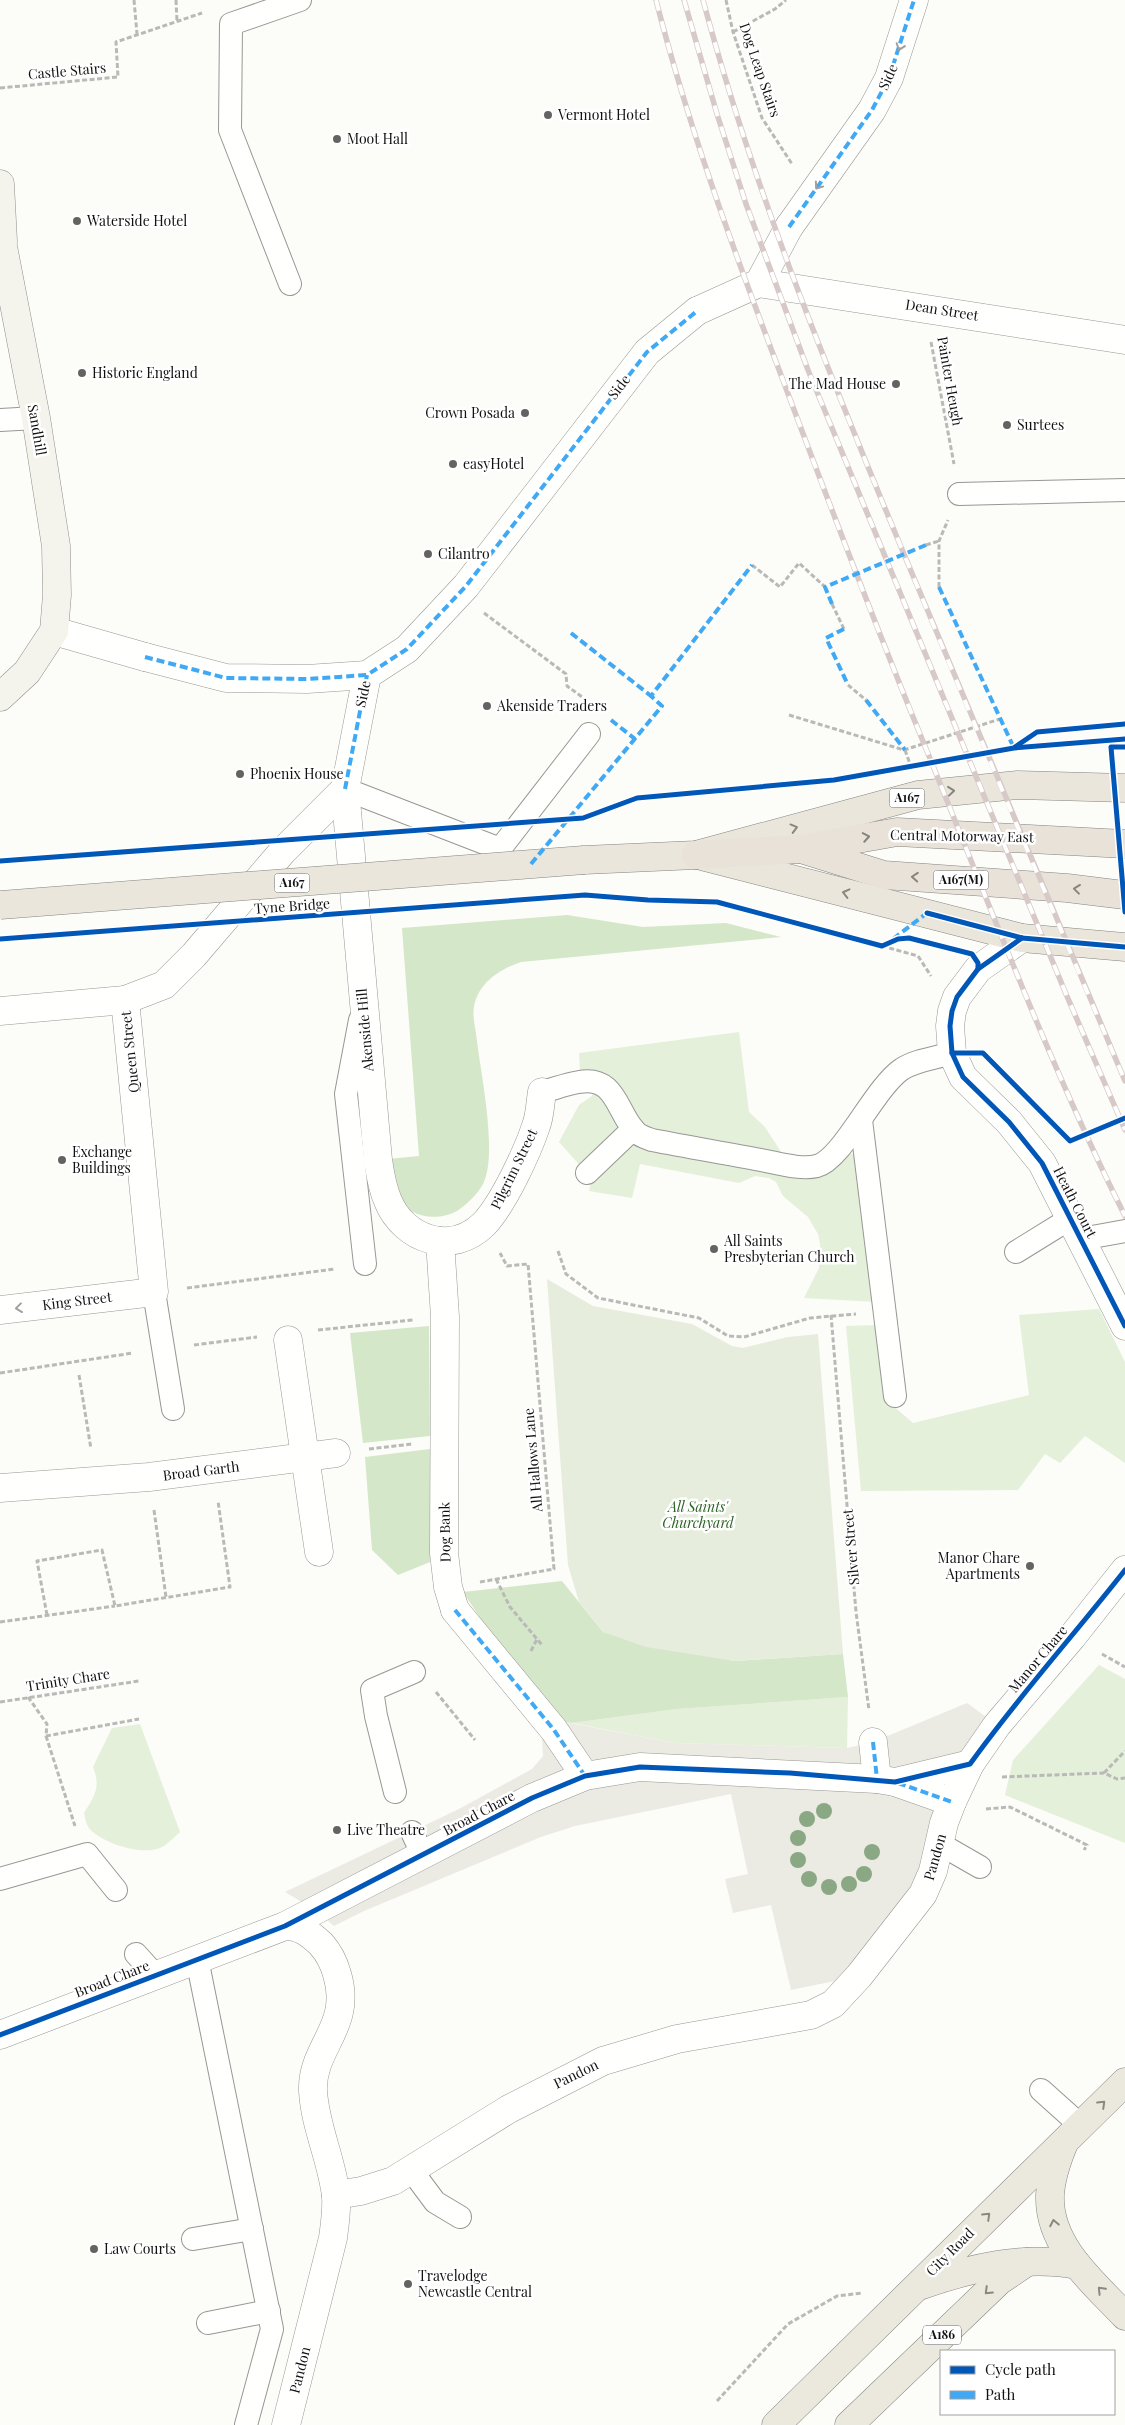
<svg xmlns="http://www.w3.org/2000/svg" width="1125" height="2425" viewBox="0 0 1125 2425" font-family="'Playfair Display',serif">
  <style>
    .green { fill: #e4f0da }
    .forest { fill: #d5e7c9 }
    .cemetery { fill: #e7eddd }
    .plaza { fill: #ecebe3 }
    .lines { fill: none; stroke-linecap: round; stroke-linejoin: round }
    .service-casing { stroke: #979795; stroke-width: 24 }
    .pedestrian-casing { stroke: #979795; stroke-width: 29 }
    .minor-casing { stroke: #979795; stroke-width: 29 }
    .secondary-casing { stroke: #8d8d8c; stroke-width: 29 }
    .primary-casing { stroke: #848482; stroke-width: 29 }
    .trunk-casing { stroke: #848482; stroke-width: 29 }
    .motorway-casing { stroke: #848482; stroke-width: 29 }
    .path { stroke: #b9b9b8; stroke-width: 3; stroke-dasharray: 5 2.5; stroke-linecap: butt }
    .service { stroke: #fffffe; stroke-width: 22 }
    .pedestrian { stroke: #fffffe; stroke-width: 28 }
    .minor { stroke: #fffffe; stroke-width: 28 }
    .secondary { stroke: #f5f4ec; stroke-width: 28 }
    .primary { stroke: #ebe9dd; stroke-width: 28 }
    .trunk { stroke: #eae6db; stroke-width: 28 }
    .motorway { stroke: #e8e2d9; stroke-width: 28 }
    .rail-casing { stroke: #d7c9c8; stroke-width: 5.5 }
    .rail { stroke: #fff; stroke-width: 4; stroke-dasharray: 11; stroke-linecap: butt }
    .trunk-bridge-casing { stroke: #848482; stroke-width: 29; stroke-linecap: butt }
    .trunk-bridge { stroke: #eae6db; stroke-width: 28 }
    .quiet { stroke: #3fa9f5; stroke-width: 4; stroke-dasharray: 8 4; stroke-linecap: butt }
    .cycleway-casing { stroke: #fff; stroke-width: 8 }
    .cycleway { stroke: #0057b8; stroke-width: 5 }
    .tree { fill: #8aa884 }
    .oneway { stroke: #a0a09f }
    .oneway2 { stroke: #888680 }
    .oneway3 { stroke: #87847f }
    .oneway4 { stroke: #898881 }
    .poi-dot { fill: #636362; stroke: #fff; stroke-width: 2 }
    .labels { text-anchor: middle; stroke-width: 5; stroke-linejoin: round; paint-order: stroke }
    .shield { fill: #fff; stroke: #585858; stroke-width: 1 }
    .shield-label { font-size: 12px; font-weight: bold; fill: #111 }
    .street-label { font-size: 14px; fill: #111; stroke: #fff }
    .poi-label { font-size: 14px; fill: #111; stroke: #fff; text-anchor: start }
    .park-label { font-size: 14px; font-style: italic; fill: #2d6426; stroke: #fff }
  </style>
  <rect width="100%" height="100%" fill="#fcfcf8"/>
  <g class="green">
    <path d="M739,1032L749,1112L765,1127L796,1175C824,1179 831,1174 850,1153L858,1157L877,1302L804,1298L819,1268L820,1244L818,1234L808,1217L783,1196L776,1182L769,1178L755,1176L739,1183L640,1164L632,1198L589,1191L592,1179L559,1142L579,1105L592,1096L595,1083L580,1073L579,1053Z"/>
    <polygon points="1099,1309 1125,1362 1125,1463 1085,1436 1060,1463 1045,1454 1018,1490 861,1491 846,1326 878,1325 892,1405 913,1423 1029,1395 1019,1315"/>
    <polygon points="1099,1665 1125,1679 1125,1843 1005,1795 1013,1760"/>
    <polygon points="848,1697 847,1748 675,1743 572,1723 677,1709"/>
    <path d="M140,1724L180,1832C174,1837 168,1844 162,1847C144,1857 101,1843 89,1828C86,1824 85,1817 84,1813C95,1796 101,1787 93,1767L112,1728Z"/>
  </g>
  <g class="forest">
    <path d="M567,915L643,927L726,923L781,937L521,962C500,969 478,983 474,1007C472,1017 476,1030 477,1041C481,1075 498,1155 483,1184C477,1195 467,1204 457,1211C445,1218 425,1219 413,1212C395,1202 393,1178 388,1159L419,1156L402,928Z"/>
    <polygon points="429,1326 430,1436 363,1443 350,1333"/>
    <polygon points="430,1449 430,1562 398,1575 372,1550 365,1457"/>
    <polygon points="562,1581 603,1632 735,1661 843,1654 848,1697 677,1709 572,1723 565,1722 488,1630 463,1592"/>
  </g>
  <polygon class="cemetery" points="547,1279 593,1306 692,1324 732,1346 743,1348 788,1337 818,1334 843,1654 735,1661 646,1647 603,1632 579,1602 568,1565"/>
  <polygon class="plaza" points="967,1703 997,1725 940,1844 859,1976 791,1990 771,1905 733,1913 725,1879 748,1874 731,1794 575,1826 541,1837 364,1911 334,1926 315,1910 285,1892 459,1809 532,1769 543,1756 542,1738 565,1722 675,1743 847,1748 873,1742"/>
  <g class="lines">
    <defs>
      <g id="service">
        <polyline points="290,284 230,130 231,24 300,0"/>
        <polyline points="0,420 36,418"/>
        <polyline points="959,494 1125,490"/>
        <polyline points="345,789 500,849 589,734"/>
        <polyline points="360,1020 346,1094 365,1264"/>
        <path d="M542,1092C554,1089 566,1084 579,1082C616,1075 617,1113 635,1131C639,1136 646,1138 652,1140C688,1147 724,1153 761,1160C778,1163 800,1170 817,1166C843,1159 874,1088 902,1069C916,1060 936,1058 952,1053"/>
        <polyline points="861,1120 895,1396"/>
        <polyline points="587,1173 633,1129"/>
        <polyline points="1081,1239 1125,1231"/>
        <polyline points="1016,1252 1071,1218"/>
        <polyline points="154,1292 173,1409"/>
        <polyline points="395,1792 376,1716 372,1690 414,1672"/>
        <polyline points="412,1832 423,1856"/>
        <polyline points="940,1844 980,1867"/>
        <polyline points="0,1879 87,1854 116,1890"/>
        <polyline points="136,1954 155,1975"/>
        <polyline points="197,1959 272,2329 246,2425"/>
        <polyline points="1041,2090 1080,2125"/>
        <polyline points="412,2171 435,2202 460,2217"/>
        <polyline points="193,2239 252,2229"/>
        <polyline points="208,2323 269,2311"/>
      </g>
      <g id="pedestrian">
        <polyline points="789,227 872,110 889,78 914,0"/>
        <polyline points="145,657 226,678 307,679 367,675"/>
        <polyline points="345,789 367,675 407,649 466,586 647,352 697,311"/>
        <polyline points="455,1610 554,1730 585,1776"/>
        <polyline points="873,1742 877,1779"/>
        <polyline points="895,1782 970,1764"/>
        <polyline points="285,1926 532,1798 585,1776 640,1767 877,1779 895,1782 952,1802"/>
      </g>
      <g id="minor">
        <polyline points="759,283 1125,340"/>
        <polyline points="697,311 759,283 789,227"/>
        <polyline points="54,631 145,657"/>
        <path d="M345,789L378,1160C380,1173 382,1188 388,1201C404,1240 452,1256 484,1224C503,1204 527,1153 536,1126C540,1116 540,1104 542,1092"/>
        <polyline points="1022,938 978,969 957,997 952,1011 950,1026 952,1053 963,1077 1009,1122 1042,1163 1125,1326"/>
        <polyline points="0,1011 125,1000 164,985 194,955 283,851 345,789"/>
        <polyline points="440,1241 445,1317 444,1553 448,1587 455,1610"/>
        <polyline points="0,1310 154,1292 125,1000"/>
        <polyline points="288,1340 319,1552"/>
        <polyline points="0,1488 149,1477 336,1453"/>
        <path d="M0,2035L285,1926C301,1926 310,1934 321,1944C329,1953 334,1963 337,1974C353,2027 311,2047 313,2091C315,2127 332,2160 336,2196C337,2210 335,2224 333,2238L286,2425"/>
        <polyline points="336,2195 361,2191 393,2181 509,2109 603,2061 677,2039 811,2015 833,2004 859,1976 923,1894 933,1871 944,1823 952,1802 970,1764 997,1725 1072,1637 1125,1570"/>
      </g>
      <g id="secondary">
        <polyline points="0,184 3,241"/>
        <polyline points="0,231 36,418 56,546 57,595 54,631 27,672 0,697"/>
      </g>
      <g id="primary">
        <path d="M1064,2143C1057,2160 1051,2177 1050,2195C1048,2246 1093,2282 1125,2316"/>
        <path d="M922,2285C971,2268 1024,2255 1077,2265"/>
        <polyline points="776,2425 1125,2082"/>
        <polyline points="849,2425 999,2281 1027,2262"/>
      </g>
      <g id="trunk">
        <polyline points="705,857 1022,938 1125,947"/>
        <polyline points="584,860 696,855 918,795 1018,785 1125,788"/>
      </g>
      <g id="motorway">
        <polyline points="804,850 884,875 1067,888 1125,895"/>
        <polyline points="696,855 801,849 897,832 1125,844"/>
      </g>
    </defs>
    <use href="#service" class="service-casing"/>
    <use href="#pedestrian" class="pedestrian-casing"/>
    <use href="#minor" class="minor-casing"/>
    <use href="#secondary" class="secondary-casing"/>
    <use href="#primary" class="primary-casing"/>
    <use href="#trunk" class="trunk-casing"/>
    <use href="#motorway" class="motorway-casing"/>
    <g class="path">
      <polyline points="134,0 137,34"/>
      <polyline points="176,0 177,21"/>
      <polyline points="726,0 733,32 762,118 792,164"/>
      <polyline points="733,32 775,9 786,0"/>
      <polyline points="0,88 118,77 116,42 202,13"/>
      <polyline points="931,342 954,464"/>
      <polyline points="926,545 939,541"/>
      <polyline points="752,565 780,587 799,563 825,587"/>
      <polyline points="939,587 939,541 948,520"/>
      <polyline points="832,604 844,629"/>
      <polyline points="484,613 566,674 567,686 589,702"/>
      <polyline points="848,685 866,700"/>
      <polyline points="789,715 904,750 1000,719"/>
      <polyline points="905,750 910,764"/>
      <polyline points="882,946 918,956 931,976"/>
      <polyline points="558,1251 566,1274 598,1298 699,1318 728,1336 744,1337 810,1318 856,1314"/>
      <polyline points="187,1288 335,1269"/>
      <polyline points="831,1315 856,1612 869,1710"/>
      <polyline points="318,1330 413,1320"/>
      <polyline points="194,1345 257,1337"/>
      <polyline points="0,1373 133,1353"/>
      <polyline points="79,1375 91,1449"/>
      <polyline points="369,1449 412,1444"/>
      <polyline points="154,1510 166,1597"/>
      <polyline points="496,1579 510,1607 542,1645"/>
      <polyline points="480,1582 554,1569 528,1264 507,1266 500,1253"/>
      <polyline points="47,1615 37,1561 102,1550 115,1606 230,1587 218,1501"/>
      <polyline points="0,1622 115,1606"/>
      <polyline points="531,1651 537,1639"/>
      <polyline points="1102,1654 1125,1667"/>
      <polyline points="436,1692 475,1740"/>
      <polyline points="28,1697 47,1724 46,1736 75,1826"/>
      <polyline points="0,1702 139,1681"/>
      <polyline points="46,1736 139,1719"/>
      <polyline points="1104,1773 1125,1751"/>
      <polyline points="1002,1777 1104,1773 1117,1779 1125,1778"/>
      <polyline points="986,1809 1010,1807 1087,1845 1084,1850"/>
      <polyline points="717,2401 788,2324 837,2296 862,2293"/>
    </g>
    <use href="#service" class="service"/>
    <use href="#pedestrian" class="pedestrian"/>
    <use href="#minor" class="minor"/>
    <use href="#secondary" class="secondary"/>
    <use href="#primary" class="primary"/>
    <use href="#trunk" class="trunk"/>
    <use href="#motorway" class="motorway"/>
    <defs>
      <g id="rail">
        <path d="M656,0C688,125 732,246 778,367C824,490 870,612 920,734C986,895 1047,1060 1125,1216"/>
        <polyline points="684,0 717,114 746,204 808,370 1066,994 1125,1130"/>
        <path d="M703,0C754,191 830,376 906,559C978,733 1051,907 1125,1081"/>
      </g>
    </defs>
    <use href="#rail" class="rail-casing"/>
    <use href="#rail" class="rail"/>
    <defs>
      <polyline id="trunk-bridge" points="0,905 584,860"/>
    </defs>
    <use href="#trunk-bridge" class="trunk-bridge-casing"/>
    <use href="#trunk-bridge" class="trunk-bridge"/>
    <g class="quiet">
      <polyline points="789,227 872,110 889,78 914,0"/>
      <polyline points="939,587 1014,748"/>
      <polyline points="832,604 825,587 926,545"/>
      <polyline points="844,629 826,638 848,685"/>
      <polyline points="571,633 651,696"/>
      <polyline points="145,657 226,678 307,679 367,675"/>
      <polyline points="866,700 905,750"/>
      <polyline points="611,720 635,739"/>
      <polyline points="345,789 367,675 407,649 466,586 647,352 697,311"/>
      <polyline points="531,864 662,706 651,696 752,565"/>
      <polyline points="893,939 927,913"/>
      <polyline points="455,1610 554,1730 585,1776"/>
      <polyline points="873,1742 877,1779"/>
      <polyline points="898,1783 952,1802"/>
    </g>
    <defs>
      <g id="cycleway">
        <polyline points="1015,747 1037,732 1125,724"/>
        <polyline points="1125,747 1111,747 1125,912"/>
        <polyline points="0,861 583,818 637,798 834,780 1014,748 1125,739"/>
        <polyline points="927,913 1022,938 1125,947"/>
        <polyline points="1022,938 978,969 957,997 952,1011 950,1026 952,1053 963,1077 1009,1122 1042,1163 1125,1326"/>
        <polyline points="0,939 585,895 648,900 717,902 882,946 898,939 909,938 972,954 978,963 978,969"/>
        <polyline points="952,1053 983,1053 1070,1141 1125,1118"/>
        <path d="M0,2035L285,1926L532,1798L585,1776L640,1767L790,1773L895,1782L970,1764C1018,1697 1074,1635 1125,1570"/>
      </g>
    </defs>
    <use href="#cycleway" class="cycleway-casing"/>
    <use href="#cycleway" class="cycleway"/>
  </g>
  <g class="tree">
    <circle cx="824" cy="1811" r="8"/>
    <circle cx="807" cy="1819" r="8"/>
    <circle cx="798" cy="1838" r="8"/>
    <circle cx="872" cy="1852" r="8"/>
    <circle cx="798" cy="1860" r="8"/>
    <circle cx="864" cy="1874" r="8"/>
    <circle cx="809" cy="1879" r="8"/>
    <circle cx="849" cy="1884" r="8"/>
    <circle cx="829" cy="1887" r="8"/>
  </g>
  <defs><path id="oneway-chevron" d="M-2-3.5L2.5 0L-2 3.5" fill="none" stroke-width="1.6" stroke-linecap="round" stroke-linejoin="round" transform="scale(1.25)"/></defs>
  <g class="oneway">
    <use href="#oneway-chevron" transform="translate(900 47) rotate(109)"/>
    <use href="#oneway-chevron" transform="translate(818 186) rotate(125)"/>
    <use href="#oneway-chevron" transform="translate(19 1308) rotate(173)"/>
  </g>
  <g class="oneway2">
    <use href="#oneway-chevron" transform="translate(951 791) rotate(-6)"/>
    <use href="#oneway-chevron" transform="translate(794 828) rotate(-15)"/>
    <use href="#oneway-chevron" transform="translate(846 893) rotate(-166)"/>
  </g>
  <g class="oneway3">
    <use href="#oneway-chevron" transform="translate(866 837) rotate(-10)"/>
    <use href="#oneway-chevron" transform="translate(915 877) rotate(-176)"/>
    <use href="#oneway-chevron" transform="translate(1077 889) rotate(-173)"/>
  </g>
  <g class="oneway4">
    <use href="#oneway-chevron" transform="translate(1102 2104) rotate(-44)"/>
    <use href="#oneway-chevron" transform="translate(987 2216) rotate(-44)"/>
    <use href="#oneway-chevron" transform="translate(1054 2223) rotate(-101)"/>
    <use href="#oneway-chevron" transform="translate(1101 2290) rotate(-134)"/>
    <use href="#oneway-chevron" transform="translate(988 2291) rotate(136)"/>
  </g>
  <g class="poi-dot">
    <circle cx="548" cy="115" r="5"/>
    <circle cx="337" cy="139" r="5"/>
    <circle cx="77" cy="221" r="5"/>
    <circle cx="82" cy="373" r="5"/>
    <circle cx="896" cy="384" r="5"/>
    <circle cx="525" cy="413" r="5"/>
    <circle cx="1007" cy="425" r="5"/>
    <circle cx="453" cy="464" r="5"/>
    <circle cx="428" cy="554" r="5"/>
    <circle cx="487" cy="706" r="5"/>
    <circle cx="240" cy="774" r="5"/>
    <circle cx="62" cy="1160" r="5"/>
    <circle cx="714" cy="1249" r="5"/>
    <circle cx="1030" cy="1566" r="5"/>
    <circle cx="337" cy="1830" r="5"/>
    <circle cx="94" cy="2249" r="5"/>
    <circle cx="408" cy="2284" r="5"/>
  </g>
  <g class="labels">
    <g class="shield">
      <rect x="889.5" y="788.5" width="35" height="19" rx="4"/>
      <rect x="933.5" y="870.5" width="55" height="19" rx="4"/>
      <rect x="274.5" y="873.5" width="35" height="19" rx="4"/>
      <rect x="923" y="2325.5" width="38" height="19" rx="4"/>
    </g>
    <g class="shield-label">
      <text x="907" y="802">A167</text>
      <text x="961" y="884">A167(M)</text>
      <text x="292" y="887">A167</text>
      <text x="942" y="2339">A186</text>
    </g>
    <g class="street-label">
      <text transform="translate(760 70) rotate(71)" y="5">Dog Leap Stairs</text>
      <text transform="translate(67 71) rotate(-5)" y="5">Castle Stairs</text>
      <text transform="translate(888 77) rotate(-66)" y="5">Side</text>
      <text transform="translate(942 310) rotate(9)" y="5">Dean Street</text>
      <text transform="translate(950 381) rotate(80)" y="5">Painter Heugh</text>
      <text transform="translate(619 387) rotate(-52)" y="5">Side</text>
      <text transform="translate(37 430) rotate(80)" y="5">Sandhill</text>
      <text transform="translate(363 694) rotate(-78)" y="5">Side</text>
      <text transform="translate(962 836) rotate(1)" y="5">Central Motorway East</text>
      <text transform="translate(292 906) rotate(-4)" y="5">Tyne Bridge</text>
      <text transform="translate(365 1030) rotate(-95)" y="5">Akenside Hill</text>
      <text transform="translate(130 1052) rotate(-96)" y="5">Queen Street</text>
      <text transform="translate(514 1169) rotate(-64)" y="5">Pilgrim Street</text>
      <text transform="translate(1075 1202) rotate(63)" y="5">Heath Court</text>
      <text transform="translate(77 1301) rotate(-7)" y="5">King Street</text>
      <text transform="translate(533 1460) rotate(-95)" y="5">All Hallows Lane</text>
      <text transform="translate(201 1471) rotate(-7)" y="5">Broad Garth</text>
      <text transform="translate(445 1532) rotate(-91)" y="5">Dog Bank</text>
      <text transform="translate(851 1547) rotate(-95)" y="5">Silver Street</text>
      <text transform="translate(1038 1659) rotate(-50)" y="5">Manor Chare</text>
      <text transform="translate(68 1680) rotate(-9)" y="5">Trinity Chare</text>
      <text transform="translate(479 1813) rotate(-28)" y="5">Broad Chare</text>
      <text transform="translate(935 1857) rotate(-74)" y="5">Pandon</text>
      <text transform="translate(112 1979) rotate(-21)" y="5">Broad Chare</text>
      <text transform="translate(576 2074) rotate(-26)" y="5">Pandon</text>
      <text transform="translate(950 2252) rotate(-45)" y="5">City Road</text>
      <text transform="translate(300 2370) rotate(-76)" y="5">Pandon</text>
    </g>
    <g class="poi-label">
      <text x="558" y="120">Vermont Hotel</text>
      <text x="347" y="144">Moot Hall</text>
      <text x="87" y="226">Waterside Hotel</text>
      <text x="92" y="378">Historic England</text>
      <text x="886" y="389" text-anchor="end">The Mad House</text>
      <text x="515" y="418" text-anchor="end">Crown Posada</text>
      <text x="1017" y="430">Surtees</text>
      <text x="463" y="469">easyHotel</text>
      <text x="438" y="559">Cilantro</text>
      <text x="497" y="711">Akenside Traders</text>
      <text x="250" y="779">Phoenix House</text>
      <text x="72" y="1157">Exchange<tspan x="72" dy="16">Buildings</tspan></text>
      <text x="724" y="1246">All Saints<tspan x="724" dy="16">Presbyterian Church</tspan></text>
      <text x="1020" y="1563" text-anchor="end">Manor Chare<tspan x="1020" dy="16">Apartments</tspan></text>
      <text x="347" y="1835">Live Theatre</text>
      <text x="104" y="2254">Law Courts</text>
      <text x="418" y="2281">Travelodge<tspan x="418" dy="16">Newcastle Central</tspan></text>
    </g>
    <g class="park-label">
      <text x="698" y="1512">All Saints'<tspan x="698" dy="16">Churchyard</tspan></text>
    </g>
  </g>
  <rect x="940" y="2350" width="175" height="65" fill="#ffffff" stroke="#a0a0a0"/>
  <rect x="950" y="2366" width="25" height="8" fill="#0057b8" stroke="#a0a0a0"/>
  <text x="985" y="2375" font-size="15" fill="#111111">Cycle path</text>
  <rect x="950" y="2391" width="25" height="8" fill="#3fa9f5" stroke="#a0a0a0"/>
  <text x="985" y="2400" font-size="15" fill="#111111">Path</text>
</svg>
